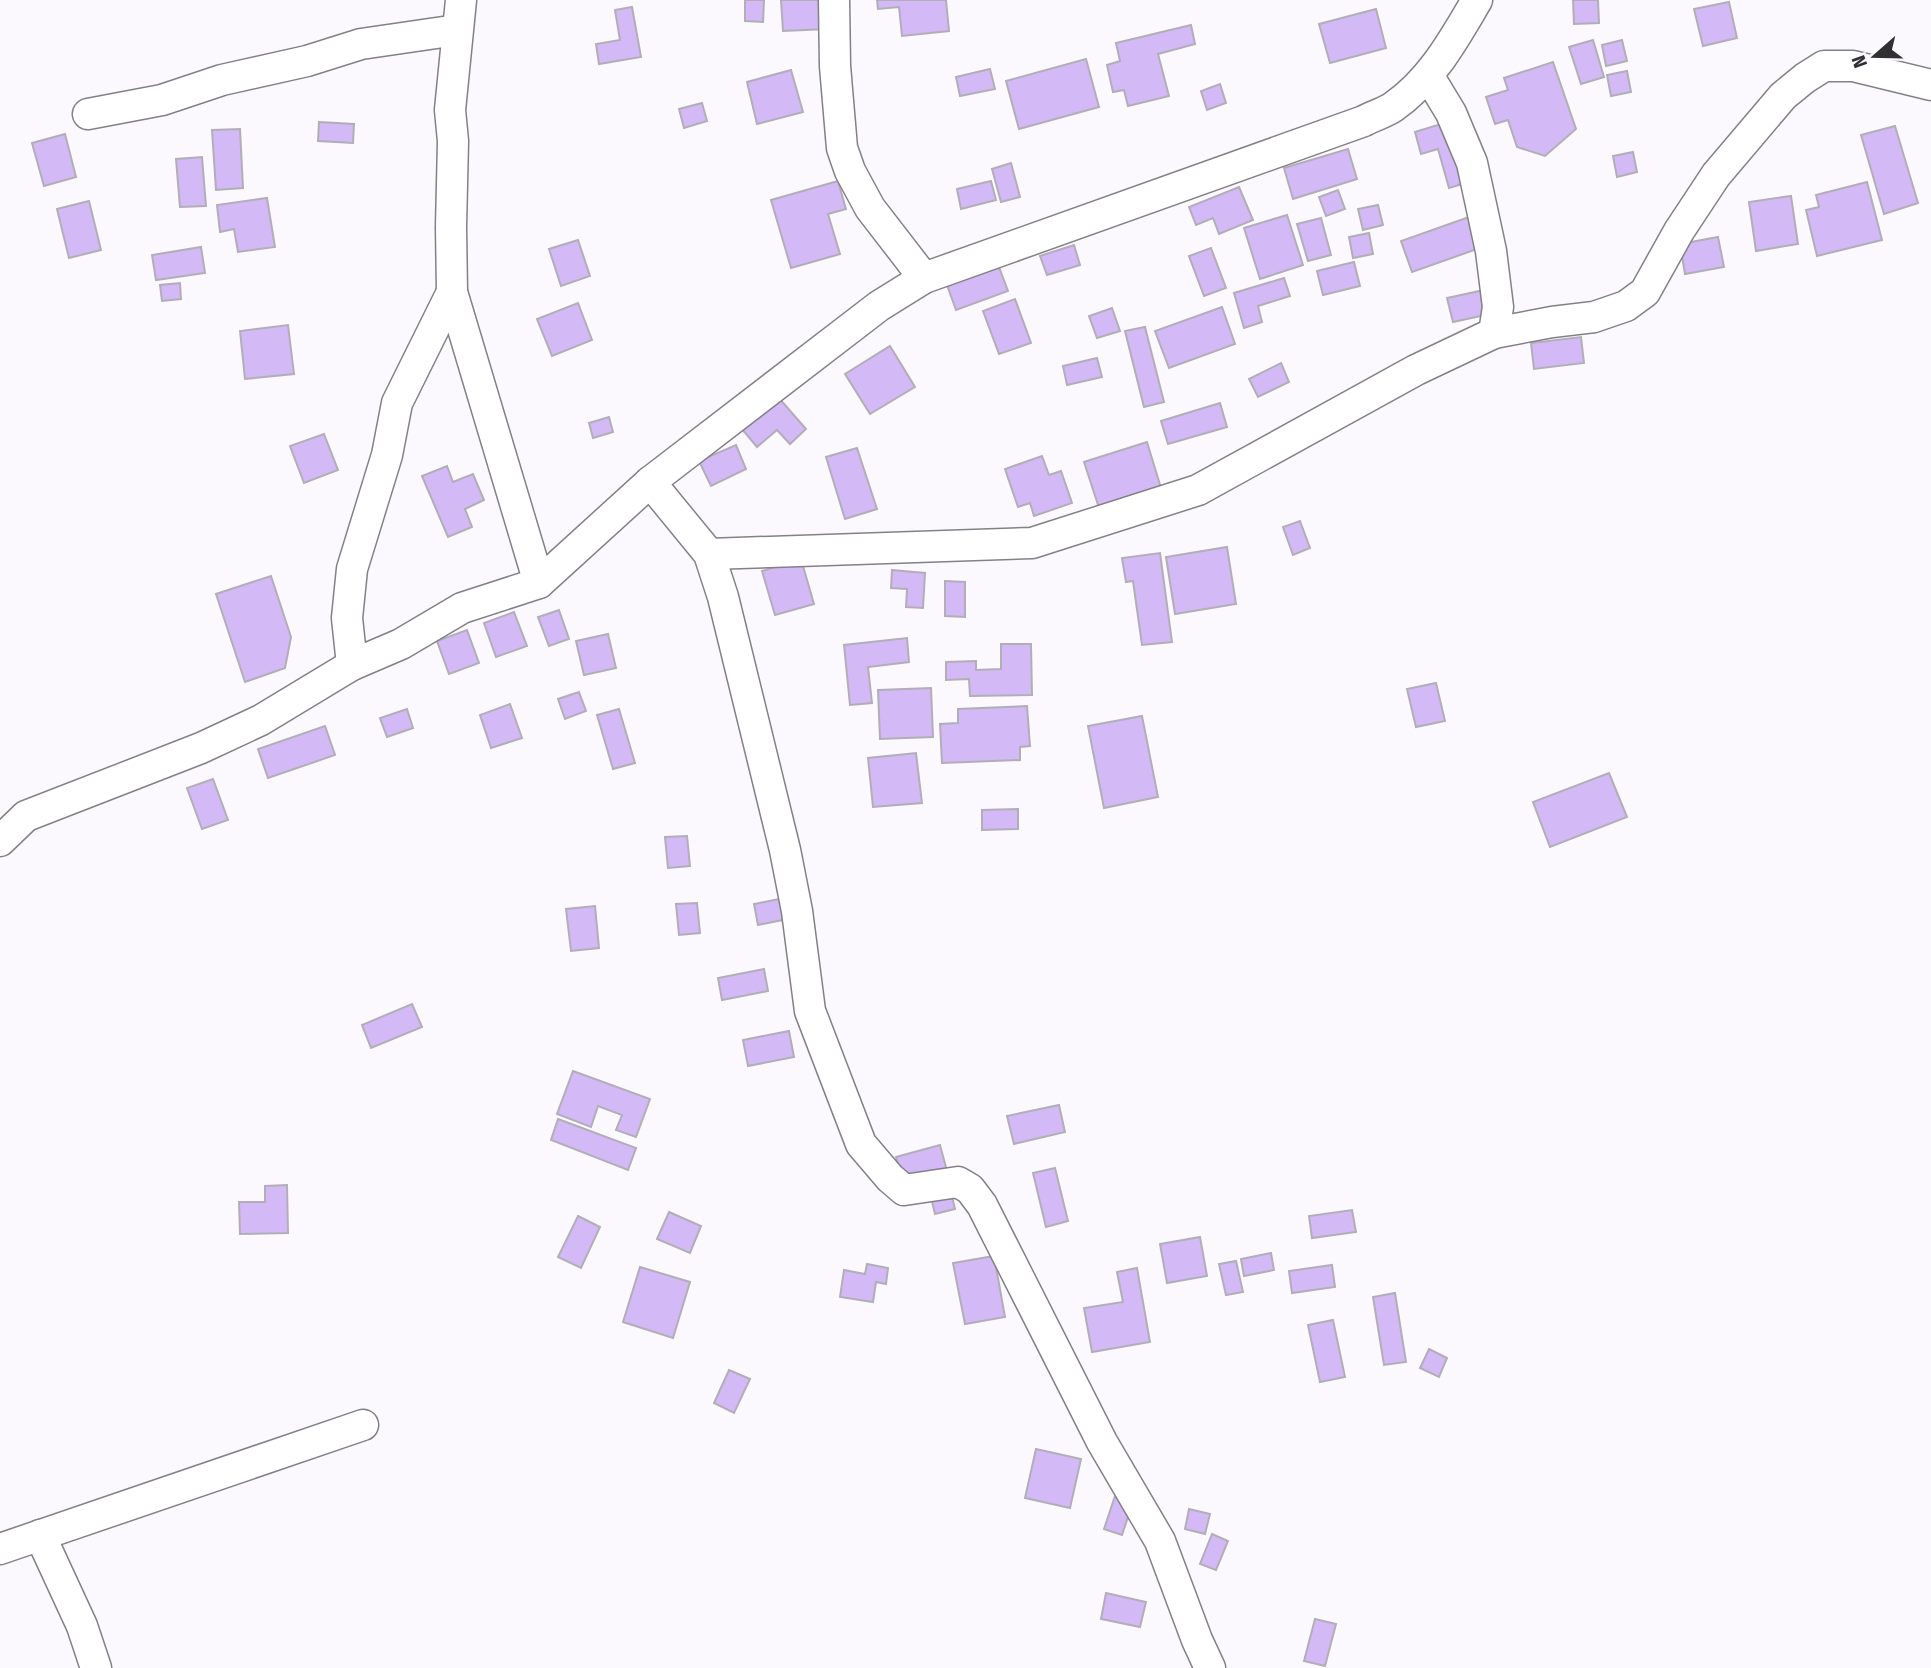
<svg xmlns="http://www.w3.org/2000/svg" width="1931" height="1668" viewBox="0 0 1931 1668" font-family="'Fira Sans Condensed',sans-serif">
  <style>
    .building { fill: #d3b9f6; stroke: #b2aeb7; stroke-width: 2 }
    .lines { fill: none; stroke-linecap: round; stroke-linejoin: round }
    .minor-casing { stroke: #838087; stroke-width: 33 }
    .minor { stroke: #fff; stroke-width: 30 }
  </style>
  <rect width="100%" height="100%" fill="#fbf9fe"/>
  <g class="building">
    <polygon points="745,0 764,0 763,22 745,21"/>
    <polygon points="781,0 826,0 828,29 783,31"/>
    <polygon points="877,0 946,0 949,31 902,36 899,7 878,9"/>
    <polygon points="1573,0 1598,0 1599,23 1574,24"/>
    <polygon points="1729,2 1737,38 1703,46 1694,9"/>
    <polygon points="632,7 641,57 599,64 596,44 620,40 615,10"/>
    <polygon points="1376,9 1386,48 1330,63 1319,24"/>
    <polygon points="1191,25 1195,44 1158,54 1169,96 1128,106 1124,90 1113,92 1107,65 1120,61 1116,43"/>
    <polygon points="1593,40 1604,77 1581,84 1569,47"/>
    <polygon points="1622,40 1627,61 1606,66 1602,45"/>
    <polygon points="1086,59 1099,107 1019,129 1006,81"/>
    <polygon points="1553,62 1576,129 1545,156 1517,147 1508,120 1495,124 1486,97 1508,90 1504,78"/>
    <polygon points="990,69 995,89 960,96 956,77"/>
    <polygon points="791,70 803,112 757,124 747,82"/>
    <polygon points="1627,71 1631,92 1611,96 1607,75"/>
    <polygon points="1220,84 1226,103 1207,110 1201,91"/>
    <polygon points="702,103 707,121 684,128 679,109"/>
    <polygon points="1451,121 1469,182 1449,188 1438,149 1421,154 1415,132"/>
    <polygon points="319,122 354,124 353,143 318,141"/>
    <polygon points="1895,126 1918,203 1884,214 1861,135"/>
    <polygon points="240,129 243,188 216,190 212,130"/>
    <polygon points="65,134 76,177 44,186 32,143"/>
    <polygon points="1348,149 1357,179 1293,199 1284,168"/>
    <polygon points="1633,152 1637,172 1617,177 1613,156"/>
    <polygon points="202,157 206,206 180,207 176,159"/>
    <polygon points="1011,163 1020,197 1001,202 992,169"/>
    <polygon points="838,181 846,209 828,214 840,254 791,268 771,200"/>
    <polygon points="991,181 996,200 961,209 957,189"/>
    <polygon points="1867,182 1882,240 1817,256 1806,210 1819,207 1816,195"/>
    <polygon points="1239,187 1253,220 1219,234 1213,218 1196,225 1189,207"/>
    <polygon points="1338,190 1345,209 1326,216 1319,197"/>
    <polygon points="1791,196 1798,244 1756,251 1749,202"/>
    <polygon points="267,198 275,247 238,252 234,229 220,232 217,205"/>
    <polygon points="89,201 101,250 69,258 57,209"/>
    <polygon points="1378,205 1383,225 1363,230 1358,209"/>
    <polygon points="1287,215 1303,265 1260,279 1244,228"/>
    <polygon points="1469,217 1480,248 1412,272 1401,241"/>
    <polygon points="1321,218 1331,255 1308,261 1297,224"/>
    <polygon points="1369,233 1373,254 1353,258 1349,237"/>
    <polygon points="1718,237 1724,267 1685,274 1680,244"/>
    <polygon points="578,240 590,276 561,286 549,249"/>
    <polygon points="1074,245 1080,265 1047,275 1040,256"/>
    <polygon points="201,247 205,273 156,280 152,255"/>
    <polygon points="1211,248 1226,288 1204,296 1189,256"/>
    <polygon points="1354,262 1360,286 1323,295 1317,271"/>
    <polygon points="999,267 1008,291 956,310 947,285"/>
    <polygon points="1284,278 1290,296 1258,306 1262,322 1244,328 1234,293"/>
    <polygon points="180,283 181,299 162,301 160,285"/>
    <polygon points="1484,290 1490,314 1453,322 1447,298"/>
    <polygon points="1015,299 1031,343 999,354 983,311"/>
    <polygon points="578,303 592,340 552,356 537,319"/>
    <polygon points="1222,307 1235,344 1169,368 1155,331"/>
    <polygon points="1112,308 1120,331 1097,338 1089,316"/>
    <polygon points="288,325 294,374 245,379 240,331"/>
    <polygon points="1145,327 1164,402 1144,407 1125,331"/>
    <polygon points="1581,337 1584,363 1534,369 1531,343"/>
    <polygon points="890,346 915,387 870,414 845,374"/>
    <polygon points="1097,358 1102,377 1067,385 1063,366"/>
    <polygon points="1281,363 1289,382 1258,397 1249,379"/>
    <polygon points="778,397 806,429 790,444 777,430 757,447 742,429"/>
    <polygon points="1220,403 1227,427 1168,444 1161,421"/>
    <polygon points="609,417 613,432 593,438 589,423"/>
    <polygon points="324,434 338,470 304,483 290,446"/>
    <polygon points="1147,442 1164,498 1099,508 1084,462"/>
    <polygon points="736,445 746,469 711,486 699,461"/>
    <polygon points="857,448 877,509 845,519 826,457"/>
    <polygon points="1042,456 1049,475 1061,471 1072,503 1034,516 1030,503 1018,507 1005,469"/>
    <polygon points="447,466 453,482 473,474 484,500 465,509 472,527 448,537 422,476"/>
    <polygon points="1300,521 1310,548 1293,555 1283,527"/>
    <polygon points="1227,547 1236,604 1175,614 1166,557"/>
    <polygon points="1160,553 1172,642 1142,645 1133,581 1126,582 1122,558"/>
    <polygon points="801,559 814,604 775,615 762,571"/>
    <polygon points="892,570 925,573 923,608 906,607 907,589 891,588"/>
    <polygon points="271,576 291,637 285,668 245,682 216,594"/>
    <polygon points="945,581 965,582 965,617 945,616"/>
    <polygon points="559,610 569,639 549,646 538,617"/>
    <polygon points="514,612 527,646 496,657 484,623"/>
    <polygon points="467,630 479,663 449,674 437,641"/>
    <polygon points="608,634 616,668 584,675 576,641"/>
    <polygon points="907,638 909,662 868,667 872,703 850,705 844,645"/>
    <polygon points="1001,644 1031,644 1032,695 970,696 969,679 946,680 946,662 976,661 976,670 1001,669"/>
    <polygon points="1436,683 1445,721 1416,727 1407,689"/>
    <polygon points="931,688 933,737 880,739 878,690"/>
    <polygon points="579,692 586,711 565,719 558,699"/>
    <polygon points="510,704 522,738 491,748 480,715"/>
    <polygon points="1027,706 1030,746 1020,747 1020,760 942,763 940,724 958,723 958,709"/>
    <polygon points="407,709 413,728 387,737 380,718"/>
    <polygon points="619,709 635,763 613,769 597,715"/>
    <polygon points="1142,716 1158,797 1104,808 1088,726"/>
    <polygon points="325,726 335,755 268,778 258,749"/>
    <polygon points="916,753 922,803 873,807 868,758"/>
    <polygon points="1609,773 1627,817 1550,847 1533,802"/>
    <polygon points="213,779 228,820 202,829 187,788"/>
    <polygon points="1018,809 1018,829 982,830 982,810"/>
    <polygon points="687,836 690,866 668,868 665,837"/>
    <polygon points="784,898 788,919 758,925 754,904"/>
    <polygon points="697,903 700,933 679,935 676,904"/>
    <polygon points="595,906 599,948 571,951 566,909"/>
    <polygon points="764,969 768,991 722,1000 718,978"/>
    <polygon points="412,1004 422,1027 371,1048 362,1025"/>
    <polygon points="789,1031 794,1057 748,1066 743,1040"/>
    <polygon points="573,1071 650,1099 636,1137 616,1130 622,1115 598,1106 591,1127 557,1114"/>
    <polygon points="1059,1105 1065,1132 1014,1144 1007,1116"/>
    <polygon points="558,1119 636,1148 628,1170 551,1140"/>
    <polygon points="940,1145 947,1171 903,1183 896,1157"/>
    <polygon points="1055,1168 1068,1221 1046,1227 1033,1173"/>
    <polygon points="287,1185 288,1233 240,1234 239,1202 265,1202 265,1186"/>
    <polygon points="951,1192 955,1209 935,1214 931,1197"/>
    <polygon points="1352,1210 1356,1232 1312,1238 1309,1216"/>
    <polygon points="669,1212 701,1226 690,1253 657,1239"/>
    <polygon points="578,1216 600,1227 581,1268 558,1257"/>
    <polygon points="1200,1237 1207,1276 1167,1283 1160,1244"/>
    <polygon points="1271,1253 1274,1270 1244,1276 1241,1259"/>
    <polygon points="994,1256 1005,1317 965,1324 953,1263"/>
    <polygon points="1236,1261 1243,1292 1226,1295 1219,1264"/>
    <polygon points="867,1264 888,1268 886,1284 876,1282 873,1302 840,1297 844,1270 865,1274"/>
    <polygon points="1332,1265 1335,1287 1292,1293 1289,1271"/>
    <polygon points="640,1267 690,1282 673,1338 623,1322"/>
    <polygon points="1137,1268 1150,1342 1092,1352 1084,1308 1123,1302 1117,1272"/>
    <polygon points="1395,1293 1406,1362 1384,1365 1373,1297"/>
    <polygon points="1333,1320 1345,1377 1320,1382 1308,1325"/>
    <polygon points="1429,1349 1447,1358 1439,1377 1420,1368"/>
    <polygon points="729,1370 750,1379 734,1413 714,1403"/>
    <polygon points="1036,1449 1081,1459 1070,1508 1025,1498"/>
    <polygon points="1115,1496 1133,1502 1122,1535 1104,1529"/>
    <polygon points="1189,1509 1210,1514 1205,1534 1185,1529"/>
    <polygon points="1212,1534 1228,1541 1216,1570 1200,1564"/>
    <polygon points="1106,1593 1146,1602 1140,1627 1101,1619"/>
    <polygon points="1315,1619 1336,1624 1325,1666 1304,1661"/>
  </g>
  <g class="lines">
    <defs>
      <g id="minor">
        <polyline points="461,0 450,110 453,141 451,227 452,292 539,583"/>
        <polyline points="834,0 835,66 842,148 850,171 870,208 924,278"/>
        <polyline points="88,114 162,100 222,80 307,61 361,44 457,30"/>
        <polyline points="1494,333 1552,322 1594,317 1626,306 1645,292 1679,231 1716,175 1783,96 1805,78 1824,66 1853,66 1931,85"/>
        <polyline points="650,482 709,554 723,597 785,850 797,911 810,1011 861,1144 890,1178 904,1190 958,1182 970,1189 982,1205 1102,1442 1160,1541 1197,1640 1210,1668"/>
        <polyline points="709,554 1032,543 1198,490 1416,370 1494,333 1498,307 1491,251 1472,163 1451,113 1428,75"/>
        <polyline points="352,665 347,618 352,569 387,455 397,403 452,292"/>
        <path d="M0,841L26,816L201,748L261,720L352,665L401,644L462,608L539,583L650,482L879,306L924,278L1364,121C1373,116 1384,113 1393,107C1432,80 1454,39 1477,0"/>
        <polyline points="40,1535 82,1626 96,1668"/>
        <polyline points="0,1549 363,1425"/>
      </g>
    </defs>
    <use href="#minor" class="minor-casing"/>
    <use href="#minor" class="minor"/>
  </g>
  <g transform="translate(1875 56) rotate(250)" stroke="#fbf9fe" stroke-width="5" paint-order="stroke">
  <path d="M0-5L12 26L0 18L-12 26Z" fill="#302f32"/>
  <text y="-10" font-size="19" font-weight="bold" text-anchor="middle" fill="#302f32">N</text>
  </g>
</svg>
